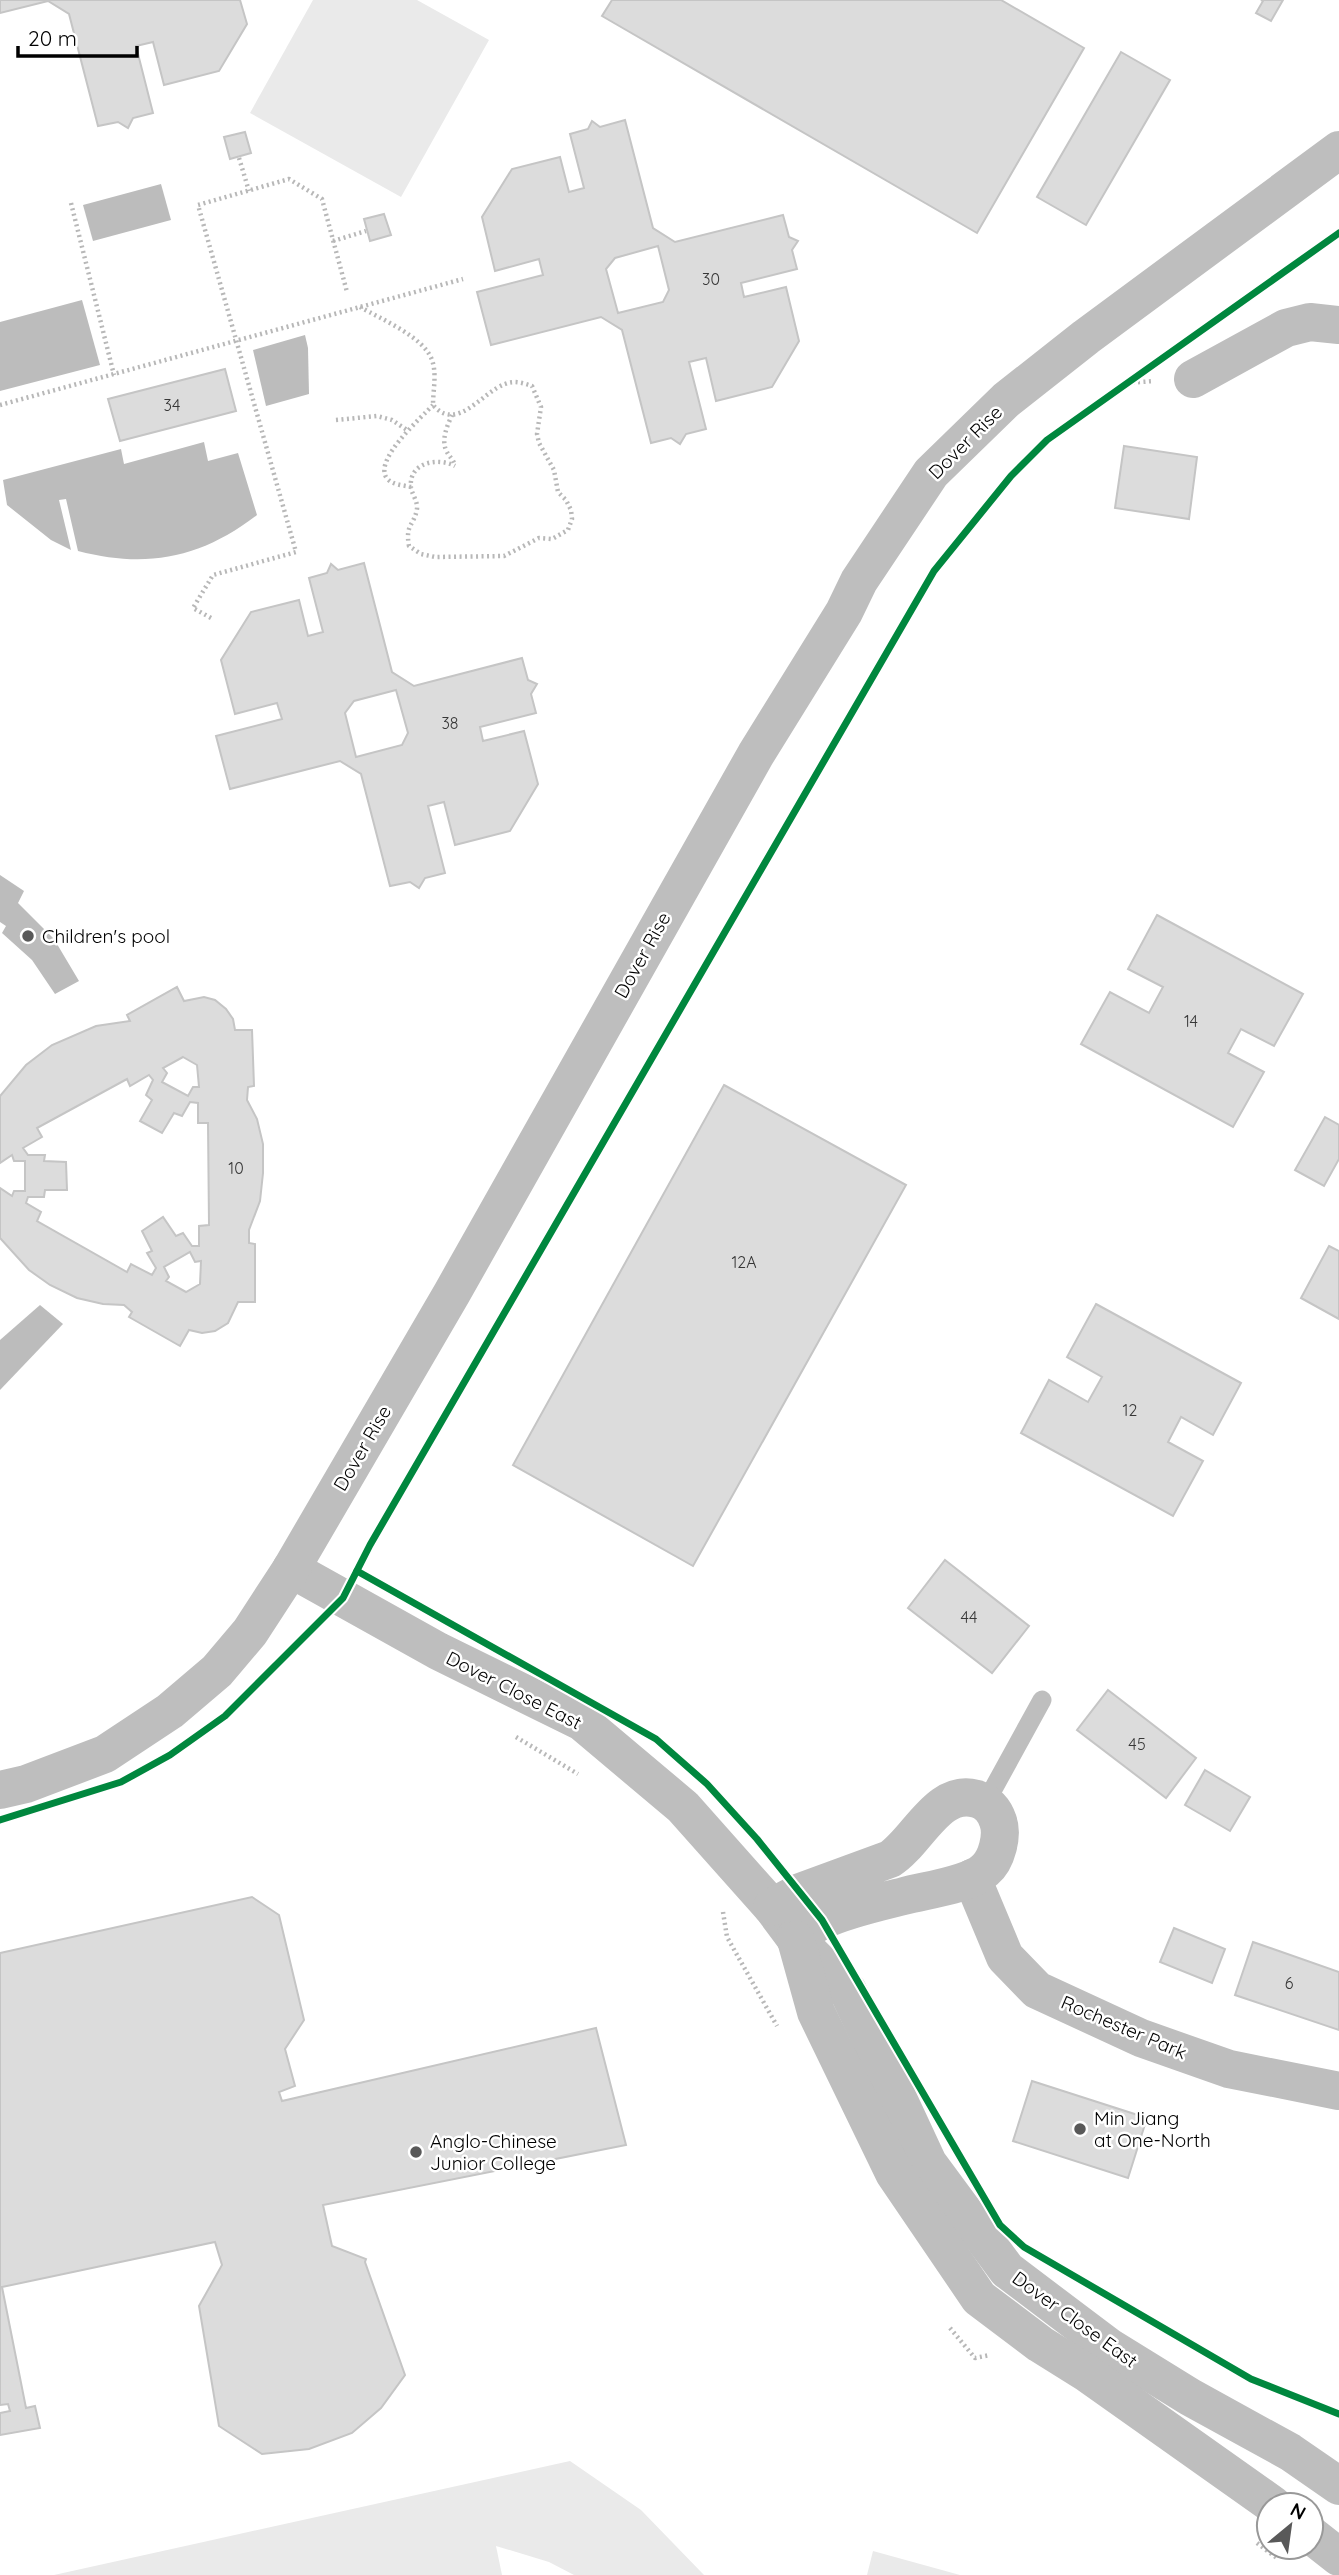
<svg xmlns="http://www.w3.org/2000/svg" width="1339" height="2575" viewBox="0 0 1339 2575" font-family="Quicksand,sans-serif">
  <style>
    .green { fill: #eaeaea }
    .water { fill: #bcbcbc }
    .building { fill: #dcdcdc; stroke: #c5c5c5; stroke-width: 2; fill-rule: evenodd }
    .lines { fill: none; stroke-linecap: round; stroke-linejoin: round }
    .path { stroke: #b8b8b8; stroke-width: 4.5; stroke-dasharray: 2 3.5; stroke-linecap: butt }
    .lane { stroke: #bebebe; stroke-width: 19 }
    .street { stroke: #bebebe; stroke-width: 38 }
    .cycleway-casing { stroke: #fff; stroke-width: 11 }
    .cycleway { stroke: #00873e; stroke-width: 7 }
    .poi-dot { fill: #595959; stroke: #fff; stroke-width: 2.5 }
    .labels { text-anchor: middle; stroke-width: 5; stroke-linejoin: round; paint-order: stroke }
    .number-label { font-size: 16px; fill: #373737 }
    .street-label { font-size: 19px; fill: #000; stroke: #fff }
    .poi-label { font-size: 19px; fill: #000; stroke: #fff; text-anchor: start }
  </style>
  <rect width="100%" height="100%" fill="#fff"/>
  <g class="green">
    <polygon points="313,0 417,0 489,40 401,197 250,113"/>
    <polygon points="570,2461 641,2510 704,2575 574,2575 549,2562 496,2546 502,2575 54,2575"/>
    <polygon points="873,2551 960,2575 867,2575"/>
  </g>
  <g class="water">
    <polygon points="161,184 171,220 93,241 83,205"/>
    <polygon points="82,300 100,365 0,391 0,322"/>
    <polygon points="305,335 308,348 309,394 266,406 253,350"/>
    <path d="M204,442L208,461L238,453L257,515C201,558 147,569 78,551L66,499L59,500L71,550L51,540L7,505L3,480L121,449L124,464Z"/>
    <polygon points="0,875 24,891 18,903 54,939 79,981 55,994 32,960 2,933 6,926 0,922"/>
    <polygon points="40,1305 63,1324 0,1390 0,1340"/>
  </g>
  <g class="building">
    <polygon points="0,0 240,0 247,24 219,71 164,85 153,42 136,46 153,113 133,118 128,128 118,122 98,126 69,14 48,1 0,13"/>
    <polygon points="612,0 1001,0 1084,48 977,233 602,16"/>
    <polygon points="1261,0 1283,0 1271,21 1256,13 1263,1"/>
    <polygon points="1121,52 1170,80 1086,225 1037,197"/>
    <path d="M625,120L653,228L675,242L783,215L789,237L798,241L792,250L797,269L741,283L744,297L786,287L799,341L772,387L716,401L706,358L689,362L706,429L686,434L680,444L671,438L651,443L622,330L601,317L491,345L477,292L543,275L539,259L495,271L482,217L512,169L560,157L569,192L584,188L570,134L588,129L592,121L600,127ZM658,246L669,290L663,302L618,313L606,269L615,258Z"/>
    <polygon points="245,132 251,153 230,159 224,137"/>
    <polygon points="384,214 391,235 370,241 364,219"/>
    <polygon points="225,369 236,411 120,441 108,399"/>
    <polygon points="1124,446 1197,457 1189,519 1115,508"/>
    <path d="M364,563L392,672L414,686L522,658L528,680L537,684L531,694L536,713L480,727L483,741L524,731L538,784L510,831L455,845L444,802L428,806L445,873L425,878L419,888L410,882L390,886L361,774L340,761L230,789L216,736L282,719L277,703L235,714L221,660L251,612L299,600L308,636L323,632L309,578L327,573L331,564L338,570ZM396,690L408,733L402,745L356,757L345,713L354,701Z"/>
    <polygon points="1157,915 1303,994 1274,1046 1241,1029 1228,1053 1264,1072 1233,1127 1081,1044 1110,992 1149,1013 1163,987 1128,969"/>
    <path d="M177,987L184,1001L204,997L215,1000L226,1009L233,1019L235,1030H252L254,1086L248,1087L247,1100L257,1119L263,1144V1173L260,1201L249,1230V1243L255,1244V1302H238L228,1323L215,1331L202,1333L189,1330L180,1346L129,1317L132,1312L124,1305L103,1304L77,1298L50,1285L29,1270L0,1238V1188L12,1196L14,1191H25V1161H14L12,1155L0,1163V1096L26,1065L52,1045L96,1026L130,1021L127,1015ZM183,1057L197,1065L199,1087H193L188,1096L162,1082L167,1073L163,1068ZM149,1075L153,1080L146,1095L152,1100L140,1121L162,1133L174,1113L182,1116L190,1102L198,1103V1123H208L209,1225L199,1226V1246H192L183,1233L176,1236L163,1217L142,1231L152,1251L147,1253L156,1268L152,1275L131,1264L127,1272L37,1221L41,1212L26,1203L28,1197H44L45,1190H67L66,1162L44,1161L45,1155H28L23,1148L42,1137L37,1128L127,1079L130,1086ZM190,1252L195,1262L201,1261L200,1284L186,1292L166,1281L169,1277L164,1267Z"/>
    <polygon points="724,1085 906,1185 693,1566 513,1465"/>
    <polygon points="1325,1117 1339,1125 1339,1159 1324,1186 1295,1170"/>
    <polygon points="1329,1246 1339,1251 1339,1319 1301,1298"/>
    <polygon points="1096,1304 1241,1383 1213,1435 1181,1417 1168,1442 1203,1461 1173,1516 1021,1433 1049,1380 1088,1402 1102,1377 1067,1357"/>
    <polygon points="945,1560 1029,1626 992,1673 908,1608"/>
    <polygon points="1108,1690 1196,1758 1166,1798 1077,1730"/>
    <polygon points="1205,1770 1250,1797 1230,1831 1185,1805"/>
    <polygon points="252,1897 279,1915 304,2020 285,2049 295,2086 279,2092 282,2101 596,2028 626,2145 323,2205 332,2246 366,2259 365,2262 405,2375 381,2408 352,2433 309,2449 262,2454 219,2426 199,2306 222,2265 215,2242 2,2287 26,2408 35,2406 40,2428 0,2435 0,2413 10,2411 8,2404 0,2405 0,1953"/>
    <polygon points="1174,1928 1225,1949 1212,1983 1160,1962"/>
    <polygon points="1253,1942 1339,1972 1339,2030 1235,1995"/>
    <polygon points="1032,2081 1147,2118 1128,2178 1013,2141"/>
  </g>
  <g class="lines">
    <g class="path">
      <polyline points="239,158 249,191"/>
      <polyline points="71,203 114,375"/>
      <polyline points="333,241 366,231"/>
      <path d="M360,307C381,319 424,337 432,360C437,374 433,390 433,405C457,433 482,392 505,384C514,380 523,383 532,386L541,407L537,434L539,443L554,470L558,492L566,500L571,510L572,519L568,530L552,539L539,538L504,556L435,557L421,554L409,546C405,524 414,526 417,509C418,502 412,494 411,488C408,462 438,457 455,466"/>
      <polyline points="1127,383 1154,381"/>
      <polyline points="0,405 463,279"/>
      <path d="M452,415C448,424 441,439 446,450C449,457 453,458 455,466"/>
      <polyline points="336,420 377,416 392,420 407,430"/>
      <path d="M411,487C403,485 391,485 386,477C375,458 422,417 433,405"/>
      <polyline points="211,618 193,608 213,575 296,552 198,205 289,179 322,199 347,292"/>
      <polyline points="516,1737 578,1774"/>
      <polyline points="723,1912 727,1937 777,2026"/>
      <polyline points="950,2328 975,2358 990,2355"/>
      <polyline points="1257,2543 1278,2559"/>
    </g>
    <polyline class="lane" points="986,1802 1042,1700"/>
    <g class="street">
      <polyline points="1193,379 1286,328 1310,322 1339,325"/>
      <polyline points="291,1569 438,1651 582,1722 683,1807 772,1907 795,1938 848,1991 928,2163 1007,2270 1109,2347 1190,2397 1290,2452 1339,2486"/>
      <polyline points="0,1790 26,1784 105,1754 170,1711 217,1671 250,1632 291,1569 452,1293 756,754 844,612 859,581 931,473 1006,400 1086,337 1339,150"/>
      <polyline points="972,1878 1005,1957 1037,1990 1141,2038 1229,2069 1339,2091"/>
      <path d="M772,1907L800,1892L890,1859C918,1841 938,1787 977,1799C988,1803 994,1809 998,1821C1003,1835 997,1860 985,1870C969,1885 926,1890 904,1896C880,1902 844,1910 822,1921C813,1925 804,1932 795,1938"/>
      <polyline points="796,1940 816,2012 894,2173 979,2298 1040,2344 1088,2374 1273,2505"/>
      <polyline points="1311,2535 1339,2557"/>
    </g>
    <defs>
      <g id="cycleway">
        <polyline points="357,1571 656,1739 707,1784 757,1839 822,1920 1000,2225 1024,2247 1251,2379 1339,2414"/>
        <polyline points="0,1820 121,1782 170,1755 225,1716 343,1598 370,1545 934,571 1011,476 1047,440 1339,233"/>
      </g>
    </defs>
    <use href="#cycleway" class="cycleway-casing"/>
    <use href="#cycleway" class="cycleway"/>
  </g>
  <g class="poi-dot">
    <circle cx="28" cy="936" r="7"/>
    <circle cx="1080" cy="2129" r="7"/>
    <circle cx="416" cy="2152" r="7"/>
  </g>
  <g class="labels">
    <g class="number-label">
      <text x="711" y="285">30</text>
      <text x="172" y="411">34</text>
      <text x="450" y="729">38</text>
      <text x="1191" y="1027">14</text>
      <text x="236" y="1174">10</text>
      <text x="744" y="1268">12A</text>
      <text x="1130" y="1416">12</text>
      <text x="969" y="1623">44</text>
      <text x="1137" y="1750">45</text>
      <text x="1289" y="1989">6</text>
    </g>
    <g class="street-label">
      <text transform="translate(965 442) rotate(-45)" y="7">Dover Rise</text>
      <text transform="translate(642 955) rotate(-61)" y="7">Dover Rise</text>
      <text transform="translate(362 1448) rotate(-60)" y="7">Dover Rise</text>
      <text transform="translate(514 1690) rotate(27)" y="7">Dover Close East</text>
      <text transform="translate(1124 2027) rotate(23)" y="7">Rochester Park</text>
      <text transform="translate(1075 2319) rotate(36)" y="7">Dover Close East</text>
    </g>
    <g class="poi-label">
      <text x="42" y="943">Children's pool</text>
      <text x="1094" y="2125">Min Jiang<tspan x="1094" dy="22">at One-North</tspan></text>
      <text x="430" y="2148">Anglo-Chinese<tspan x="430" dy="22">Junior College</tspan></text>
    </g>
  </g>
  <g transform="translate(1290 2526) rotate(29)"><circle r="33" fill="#ffffff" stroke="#999999" stroke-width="2"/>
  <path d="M0-5L12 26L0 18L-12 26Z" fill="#595959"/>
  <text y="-10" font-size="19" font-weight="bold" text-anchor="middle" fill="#000000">N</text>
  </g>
  <path d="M18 46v10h119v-10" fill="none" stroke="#000000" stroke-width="3.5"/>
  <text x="28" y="46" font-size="21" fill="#000000" stroke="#ffffff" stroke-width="5" paint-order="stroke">20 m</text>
</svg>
